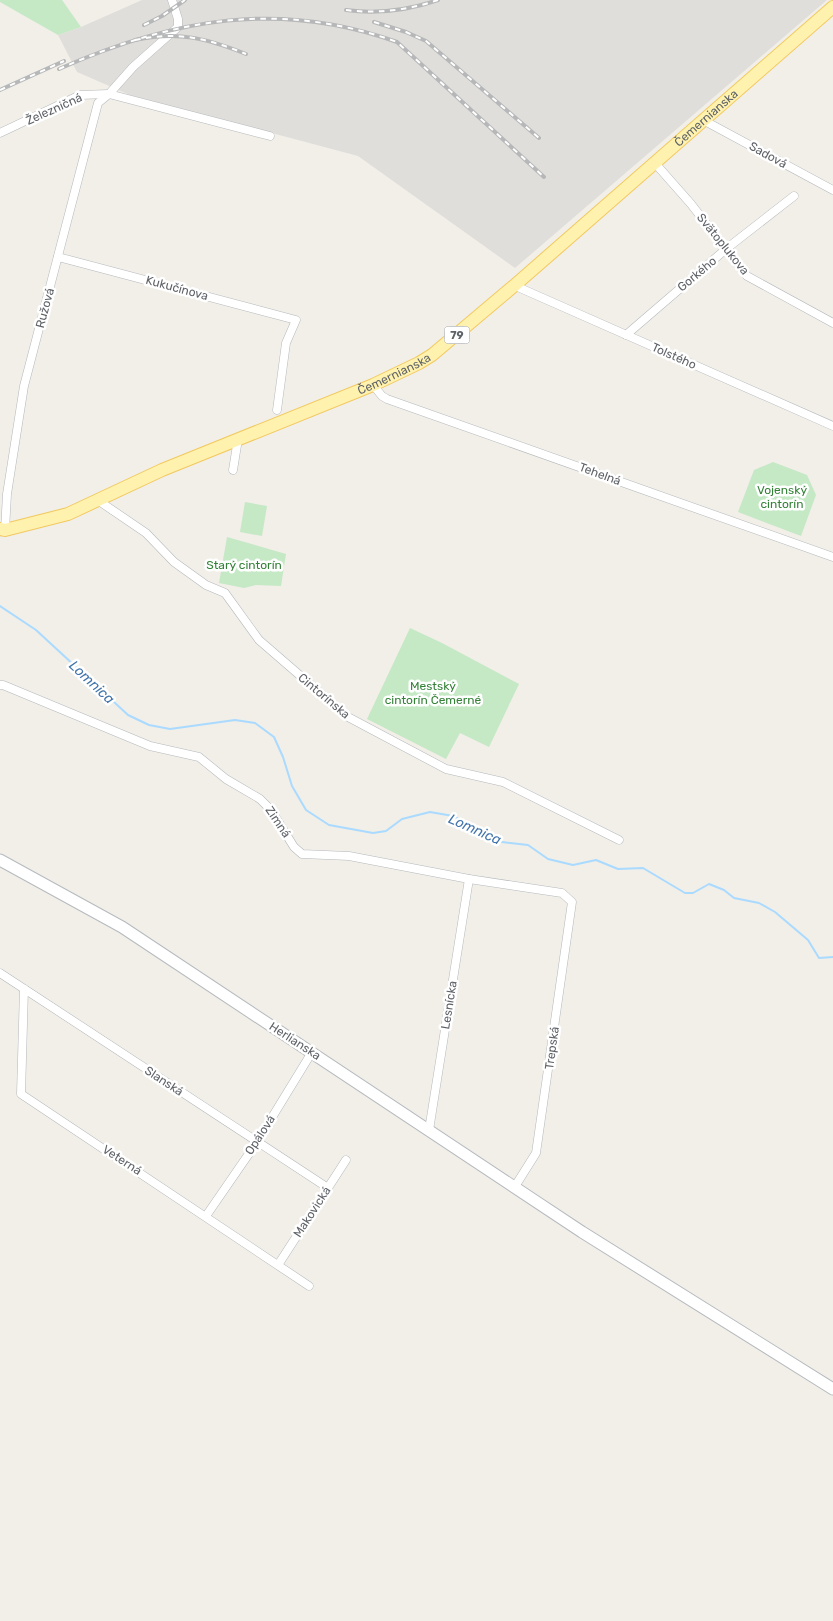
<svg xmlns="http://www.w3.org/2000/svg" width="833" height="1621" viewBox="0 0 833 1621" font-family="Rubik,sans-serif">
  <style>
    .industrial { fill: #e0deda }
    .green { fill: #c5e8c5 }
    .lines { fill: none; stroke-linecap: round; stroke-linejoin: round }
    .stream { stroke: #aadaff; stroke-width: 2 }
    .street-casing { stroke: #b5b8bc; stroke-width: 9 }
    .secondary-casing { stroke: #b6babf; stroke-width: 13 }
    .primary-casing { stroke: #f2c960; stroke-width: 14 }
    .street { stroke: #fff; stroke-width: 8 }
    .secondary { stroke: #fff; stroke-width: 11 }
    .primary { stroke: #fff2af; stroke-width: 12 }
    .rail-casing { stroke: #b6b7b8; stroke-width: 4 }
    .rail { stroke: #fff; stroke-width: 2; stroke-dasharray: 5.5; stroke-linecap: butt }
    .labels { text-anchor: middle; stroke-width: 5; stroke-linejoin: round; paint-order: stroke }
    .shield { fill: #fff; stroke: #8f9295; stroke-width: 1 }
    .shield-label { font-size: 11px; font-weight: bold; fill: #5f6368 }
    .street-label { font-size: 12px; fill: #5f6368; stroke: #fff }
    .park-label { font-size: 12px; fill: #348238; stroke: #fff }
    .water-label { font-size: 14px; font-style: italic; fill: #4174aa; stroke: #fff }
  </style>
  <rect width="100%" height="100%" fill="#f1efe8"/>
  <polygon class="industrial" points="142,0 827,0 515,268 358,156 130,95 77,72 58,35 81,27"/>
  <g class="green">
    <polygon points="0,0 62,0 81,27 58,35 0,2"/>
    <polygon points="773,462 807,475 816,495 801,536 738,512 754,470"/>
    <polygon points="245,502 267,506 262,536 240,532"/>
    <polygon points="227,537 286,554 281,586 256,585 244,588 219,583"/>
    <polygon points="410,628 442,643 519,684 489,747 460,733 446,759 367,719"/>
  </g>
  <g class="lines">
    <polyline class="stream" points="0,606 36,630 128,715 149,725 170,729 235,720 255,723 274,737 283,757 292,786 306,810 329,825 373,833 386,831 402,819 430,812 453,816 502,842 528,845 548,859 573,865 596,860 618,869 643,868 685,893 693,893 709,884 724,890 734,898 759,903 775,912 808,940 819,958 833,957"/>
    <defs>
      <g id="street">
        <polyline points="703,120 833,190"/>
        <polyline points="0,133 80,95 109,94 270,136"/>
        <polyline points="654,162 691,204 747,276 833,323"/>
        <polyline points="58,257 296,320 286,343 277,410"/>
        <polyline points="515,285 520,288 833,426"/>
        <polyline points="626,335 726,249 794,196"/>
        <polyline points="373,385 382,396 387,399 833,557"/>
        <polyline points="233,470 238,439"/>
        <polyline points="99,501 146,533 174,562 206,585 225,593 259,640 348,717 446,769 503,782 619,840"/>
        <polyline points="5,530 7,494 24,386 98,103 109,94 133,67 178,27 178,19 172,0"/>
        <polyline points="0,685 3,685 150,746 199,757 226,779 260,799 271,810 294,847 302,854 349,856 469,879 562,893 572,902 536,1153 514,1188"/>
        <polyline points="0,973 328,1188"/>
        <polyline points="24,989 21,1094 309,1286"/>
        <polyline points="429,1130 469,879"/>
        <polyline points="206,1216 257,1142 312,1052"/>
        <polyline points="278,1265 346,1160"/>
      </g>
      <polyline id="secondary" points="0,860 122,927 582,1232 833,1389"/>
      <g id="primary">
        <path id="s1" d="M0,529L5,530L68,514L162,470L373,385L419,363L432,355L515,285L833,7"/>
      </g>
    </defs>
    <use href="#street" class="street-casing"/>
    <use href="#secondary" class="secondary-casing"/>
    <use href="#primary" class="primary-casing"/>
    <use href="#street" class="street"/>
    <use href="#secondary" class="secondary"/>
    <use href="#primary" class="primary"/>
    <defs>
      <g id="rail">
        <path d="M346,10C376,14 409,10 438,0"/>
        <polyline points="374,22 406,32 426,41 539,138"/>
        <polyline points="144,25 162,16 185,0"/>
        <path d="M135,40C178,31 206,38 246,54"/>
        <path d="M59,69C174,18 280,0 397,42L544,177"/>
        <polyline points="0,90 64,61"/>
      </g>
    </defs>
    <use href="#rail" class="rail-casing"/>
    <use href="#rail" class="rail"/>
  </g>
  <g class="labels">
    <rect class="shield" x="444.5" y="326.5" width="25" height="17" rx="4"/>
    <g class="shield-label">
      <text x="457" y="339">79</text>
    </g>
    <g class="street-label">
      <text transform="translate(54 109) rotate(-24)" y="4">Železničná</text>
      <text dy="4" stroke="none"><textPath href="#s1" startOffset="830">Čemernianska</textPath></text>
      <text transform="translate(768 155) rotate(29)" y="4">Sadová</text>
      <text transform="translate(723 244) rotate(51)" y="4">Svätoplukova</text>
      <text transform="translate(697 274) rotate(-40)" y="4">Gorkého</text>
      <text transform="translate(177 288) rotate(15)" y="4">Kukučínova</text>
      <text transform="translate(45 308) rotate(-75)" y="4">Ružová</text>
      <text transform="translate(674 356) rotate(24)" y="4">Tolstého</text>
      <text dy="4" stroke="none"><textPath href="#s1" startOffset="425">Čemernianska</textPath></text>
      <text transform="translate(600 474) rotate(20)" y="4">Tehelná</text>
      <text transform="translate(324 696) rotate(40)" y="4">Cintorínska</text>
      <text transform="translate(278 822) rotate(56)" y="4">Zimná</text>
      <text transform="translate(449 1005) rotate(-81)" y="4">Lesnícka</text>
      <text transform="translate(295 1041) rotate(33)" y="4">Herlianska</text>
      <text transform="translate(552 1048) rotate(-82)" y="4">Trepská</text>
      <text transform="translate(164 1081) rotate(33)" y="4">Slanská</text>
      <text transform="translate(260 1135) rotate(-57)" y="4">Opálová</text>
      <text transform="translate(122 1160) rotate(33)" y="4">Veterná</text>
      <text transform="translate(312 1212) rotate(-57)" y="4">Makovická</text>
    </g>
    <g class="park-label">
      <text x="782" y="494">Vojenský<tspan x="782" dy="14">cintorín</tspan></text>
      <text x="244" y="569">Starý cintorín</text>
      <text x="433" y="690">Mestský<tspan x="433" dy="14">cintorín Čemerné</tspan></text>
    </g>
    <g class="water-label">
      <text transform="translate(92 682) rotate(43)" y="5">Lomnica</text>
      <text transform="translate(475 829) rotate(24)" y="5">Lomnica</text>
    </g>
  </g>
</svg>
